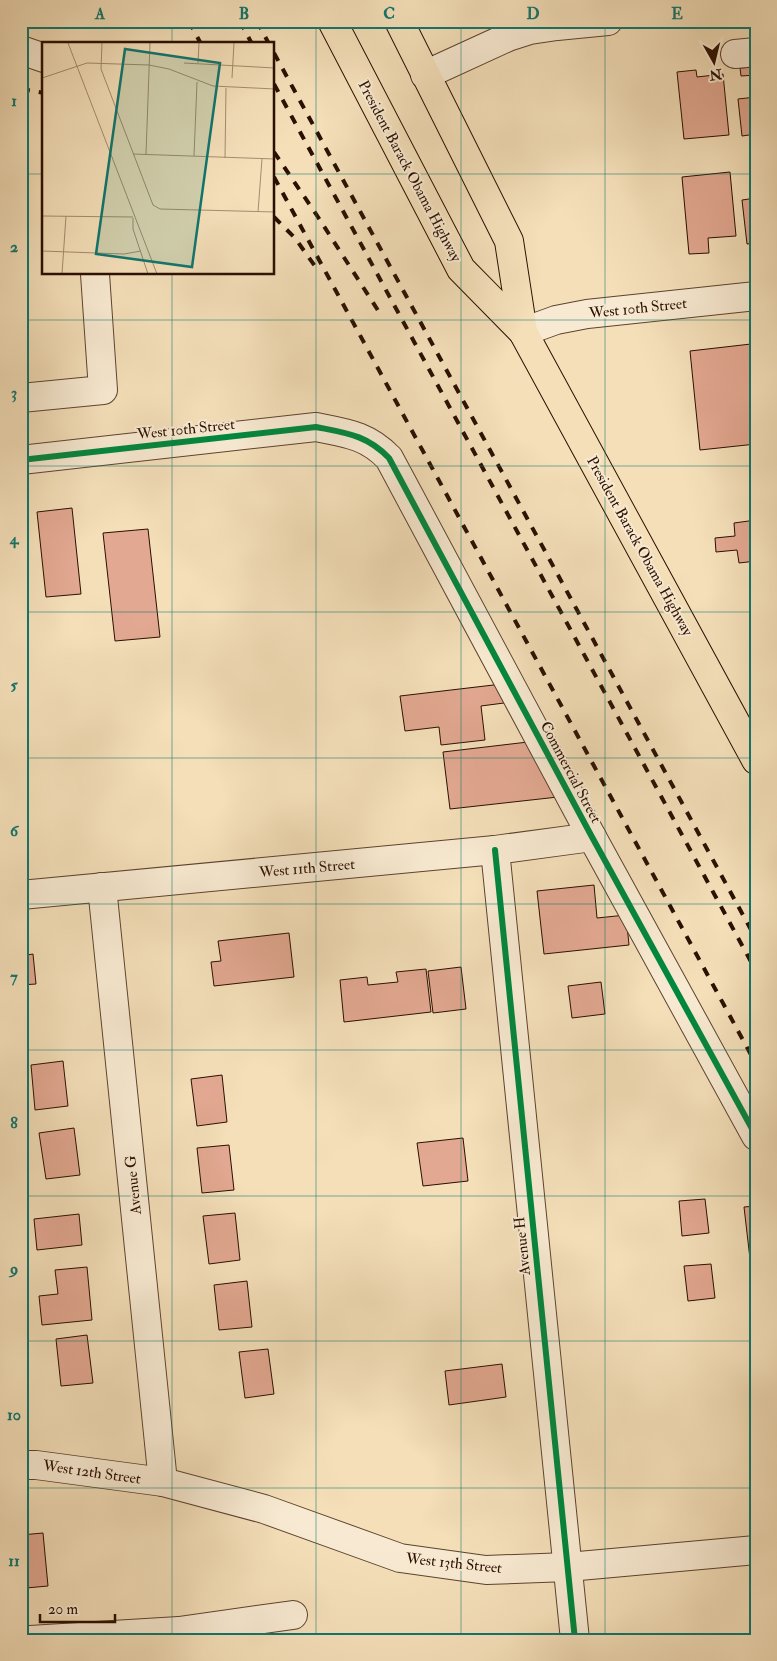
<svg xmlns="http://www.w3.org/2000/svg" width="777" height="1661" viewBox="0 0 777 1661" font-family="'IM FELL Double Pica',serif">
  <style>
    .building { fill: #e2a891; stroke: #2b0f00 }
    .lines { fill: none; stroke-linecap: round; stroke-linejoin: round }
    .minor-casing { stroke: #5d432e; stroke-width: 30 }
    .major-casing { stroke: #2b0f00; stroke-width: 30 }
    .minor { stroke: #f8ead2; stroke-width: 28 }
    .major { stroke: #f4dfb9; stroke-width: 28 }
    .rail { stroke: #2b0f00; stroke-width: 4; stroke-dasharray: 9 9; stroke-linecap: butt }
    .cycleway-casing { stroke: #f8ead2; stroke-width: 9 }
    .cycleway { stroke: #00873e; stroke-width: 6 }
    .grid { fill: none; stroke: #0f766e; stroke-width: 1; stroke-opacity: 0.55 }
    .labels { text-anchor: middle; stroke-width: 4; stroke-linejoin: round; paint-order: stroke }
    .street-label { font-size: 15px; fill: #2b0f00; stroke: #f8ead2 }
    .inset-road { fill: none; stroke: #a48c6f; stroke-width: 1 }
    .view { fill: #0f766e; fill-opacity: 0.15; stroke: #0f766e; stroke-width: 2.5 }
    .inset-edge { fill: none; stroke: #2b0f00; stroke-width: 2.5 }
    .neatline { fill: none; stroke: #0f766e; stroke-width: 2 }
    .grid-label { font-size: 16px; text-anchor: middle; font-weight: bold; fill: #0f766e }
  </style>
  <rect width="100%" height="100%" fill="#f4dfb9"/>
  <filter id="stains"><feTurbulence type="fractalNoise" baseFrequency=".004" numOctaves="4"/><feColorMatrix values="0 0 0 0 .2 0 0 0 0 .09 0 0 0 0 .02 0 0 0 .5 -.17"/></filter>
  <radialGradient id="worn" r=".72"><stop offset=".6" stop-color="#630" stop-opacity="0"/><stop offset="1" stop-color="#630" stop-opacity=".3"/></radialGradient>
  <g class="building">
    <polygon points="756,67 756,75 741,76 740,68"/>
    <polygon points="696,70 697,77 723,74 729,135 684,139 677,72"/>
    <polygon points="756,97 756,134 742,136 738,99"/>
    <polygon points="730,172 736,236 708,238 709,253 689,254 682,177"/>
    <polygon points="756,198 756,243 747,244 742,200"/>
    <polygon points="751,344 756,386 756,444 700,450 690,351"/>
    <polygon points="72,508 81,594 46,597 37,512"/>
    <polygon points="756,520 756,561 739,563 737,550 716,552 715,538 735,536 734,523"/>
    <polygon points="148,529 160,637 115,641 103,533"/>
    <polygon points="502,684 504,703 481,706 485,740 441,745 439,727 405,731 400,696"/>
    <polygon points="528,742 558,797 450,809 443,752"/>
    <polygon points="594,885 597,918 626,915 629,945 544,954 537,891"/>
    <polygon points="289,933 294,977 214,986 211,962 221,961 218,941"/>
    <polygon points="33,954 36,984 21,985 21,956"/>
    <polygon points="461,967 466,1009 433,1013 428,971"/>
    <polygon points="426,969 431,1012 344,1022 340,980 367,977 368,985 398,982 396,972"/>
    <polygon points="601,982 605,1014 572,1018 568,986"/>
    <polygon points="63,1061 68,1106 35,1110 31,1065"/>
    <polygon points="222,1075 227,1122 197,1126 191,1079"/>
    <polygon points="74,1128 80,1175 46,1179 39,1133"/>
    <polygon points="463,1138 468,1181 423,1186 417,1143"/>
    <polygon points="229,1145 234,1190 202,1193 197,1148"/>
    <polygon points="705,1199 709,1233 682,1236 679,1201"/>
    <polygon points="756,1206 756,1302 755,1302 744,1207"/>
    <polygon points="235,1213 240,1260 209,1264 203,1216"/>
    <polygon points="79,1214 82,1245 37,1250 34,1219"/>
    <polygon points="711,1264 715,1298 688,1301 684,1266"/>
    <polygon points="87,1267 92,1320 42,1325 39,1296 58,1294 55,1270"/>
    <polygon points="247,1281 252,1327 219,1330 214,1285"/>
    <polygon points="87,1335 93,1383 61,1386 56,1339"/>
    <polygon points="268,1349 274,1394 245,1398 239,1352"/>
    <polygon points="502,1364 506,1397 449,1405 445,1371"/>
    <polygon points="43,1533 48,1586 26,1588 27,1596 21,1596 21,1535"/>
  </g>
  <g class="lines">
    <defs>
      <g id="minor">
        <polyline points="21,50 44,58"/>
        <polyline points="735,54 756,52"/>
        <polyline points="425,75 508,37 530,30 557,26 608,21"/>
        <polyline points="523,332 556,320 587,314 756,296"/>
        <polyline points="21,398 103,390 95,274"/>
        <path d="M21,460L316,427C346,433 367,435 389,458L592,837L756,1136"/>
        <polyline points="495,850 575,1640"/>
        <polyline points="102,887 163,1482"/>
        <polyline points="21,895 495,850 592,837"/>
        <polyline points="21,1465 36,1465 163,1482 264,1509 400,1558 486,1570 568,1567 756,1550"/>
        <polyline points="30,1640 179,1631 293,1615"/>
      </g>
      <g id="major">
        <polyline points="332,21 461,269 523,332 756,760"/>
        <polyline points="399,21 509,241 523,332"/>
      </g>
    </defs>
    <use href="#minor" class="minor-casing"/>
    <use href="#major" class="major-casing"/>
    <use href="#minor" class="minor"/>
    <use href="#major" class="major"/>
    <g class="rail">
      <polyline points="189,21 201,44"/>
      <polyline points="240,21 252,44"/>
      <polyline points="257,21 269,44"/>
      <polyline points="274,53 756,939"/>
      <polyline points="274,84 756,971"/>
      <polyline points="21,89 44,93"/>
      <polyline points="274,152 318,217 381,315"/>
      <polyline points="274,177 756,1064"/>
      <polyline points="274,217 295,238 317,269"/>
    </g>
    <defs>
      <g id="cycleway">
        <path d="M21,460L316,427C346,433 367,435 389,458L592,837L756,1136"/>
        <polyline points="495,850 575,1640"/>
      </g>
    </defs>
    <use href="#cycleway" class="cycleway-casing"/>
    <use href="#cycleway" class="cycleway"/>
  </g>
  <path class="grid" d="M172,21V44M316,21V1640M461,21V1640M605,21V1640M21,174H44M274,174H756M172,274V1640M21,320H756M21,466H756M21,612H756M21,758H756M21,904H756M21,1050H756M21,1196H756M21,1341H756M21,1488H756"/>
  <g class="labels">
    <g class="street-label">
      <text transform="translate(410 171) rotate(62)" y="5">President Barack Obama Highway</text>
      <text transform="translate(638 308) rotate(-6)" y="5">West 10th Street</text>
      <text transform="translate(186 429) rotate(-6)" y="5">West 10th Street</text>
      <text transform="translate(640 546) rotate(61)" y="5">President Barack Obama Highway</text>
      <text transform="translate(571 772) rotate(62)" y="5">Commercial Street</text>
      <text transform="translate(307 868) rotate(-5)" y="5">West 11th Street</text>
      <text transform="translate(133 1185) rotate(-96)" y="5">Avenue G</text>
      <text transform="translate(522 1246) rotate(-96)" y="5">Avenue H</text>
      <text transform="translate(92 1472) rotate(8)" y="5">West 12th Street</text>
      <text transform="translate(454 1563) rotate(6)" y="5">West 13th Street</text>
    </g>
  </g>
  <g transform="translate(42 42)">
    <rect width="232" height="232" fill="#f4dfb9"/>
    <path class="inset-road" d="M26,1L115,232M60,1L59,27L111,163L118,167L233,170M142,21L233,26M156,21L157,1M0,36L45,21L107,23L127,27L171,44L233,47M190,36L192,1M91,112L233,117M104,112L108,1M152,114L155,40M183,116L184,46M216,170L220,117M0,174L91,175M91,176V187L106,232M0,209L82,212L99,209M20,232L24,174"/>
    <path class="view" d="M83,7L178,21L150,225L54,212Z"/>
    <rect width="232" height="232" class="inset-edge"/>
  </g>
  <rect width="777" height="1661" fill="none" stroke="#f4dfb9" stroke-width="55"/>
  <g transform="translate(714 62) rotate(172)" stroke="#f8ead2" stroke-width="4" paint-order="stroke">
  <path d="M0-4L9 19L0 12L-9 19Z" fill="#2b0f00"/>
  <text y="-8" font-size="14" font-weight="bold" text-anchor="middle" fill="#2b0f00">N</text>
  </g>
  <path d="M40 1614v8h75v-8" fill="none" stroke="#2b0f00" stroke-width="2.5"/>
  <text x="48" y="1614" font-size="15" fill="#2b0f00" stroke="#f8ead2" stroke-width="4" paint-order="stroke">20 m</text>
  <rect x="28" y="28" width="722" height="1606" class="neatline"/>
  <g class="grid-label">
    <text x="100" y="19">A</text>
    <text x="244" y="19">B</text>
    <text x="389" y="19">C</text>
    <text x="533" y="19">D</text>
    <text x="677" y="19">E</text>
    <text x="14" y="106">1</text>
    <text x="14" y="252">2</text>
    <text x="14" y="398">3</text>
    <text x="14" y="544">4</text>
    <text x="14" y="690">5</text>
    <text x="14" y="836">6</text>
    <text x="14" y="982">7</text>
    <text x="14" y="1128">8</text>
    <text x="14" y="1274">9</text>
    <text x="14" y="1420">10</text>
    <text x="14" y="1566">11</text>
  </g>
  <rect width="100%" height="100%" filter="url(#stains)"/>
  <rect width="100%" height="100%" fill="url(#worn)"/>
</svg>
